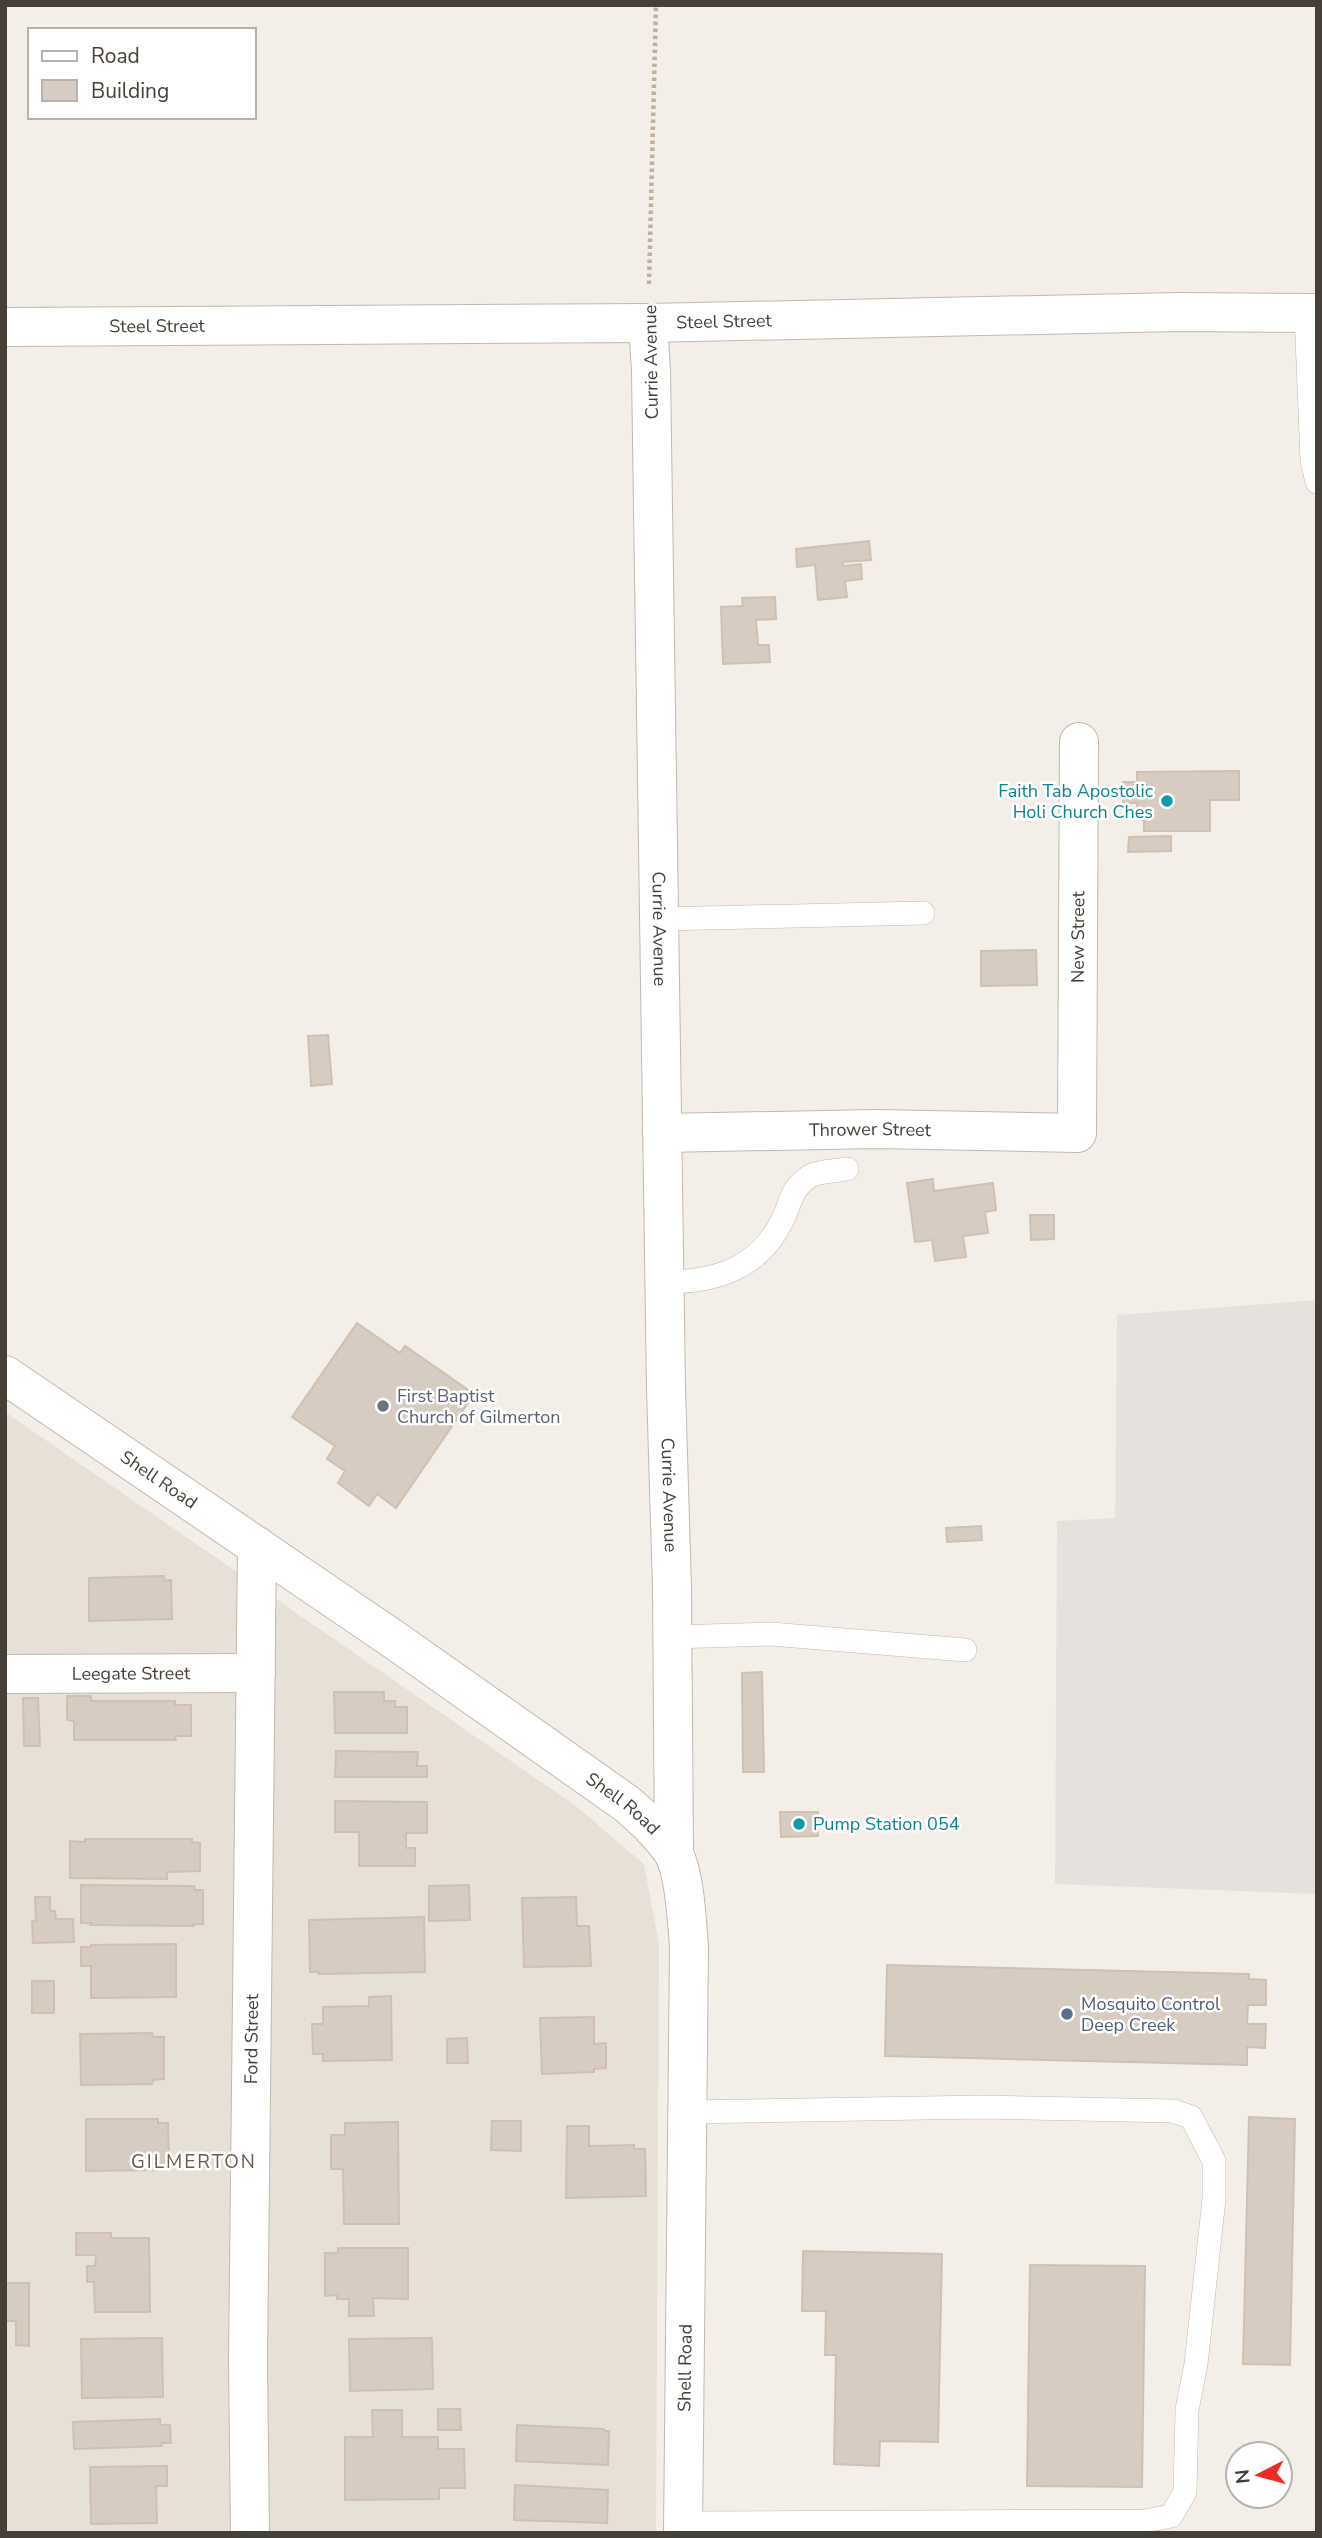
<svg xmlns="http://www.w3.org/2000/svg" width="1322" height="2538" viewBox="0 0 1322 2538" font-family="'Nunito Sans',sans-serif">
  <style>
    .residential { fill: #e7e0d7 }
    .industrial { fill: #e6e1dd }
    .building { fill: #d7ccc1; stroke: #cfc0b2; stroke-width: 2 }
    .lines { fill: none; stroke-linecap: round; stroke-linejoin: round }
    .service-casing { stroke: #c1b8ae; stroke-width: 24 }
    .minor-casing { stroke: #c1b8ae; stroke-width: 40 }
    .tertiary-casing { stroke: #c1b8ae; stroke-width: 40 }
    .path { stroke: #bfb09d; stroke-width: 4.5; stroke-dasharray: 3.5 3.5; stroke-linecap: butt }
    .service { stroke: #fff; stroke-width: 23 }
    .minor { stroke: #fff; stroke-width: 38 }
    .tertiary { stroke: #fff; stroke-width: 38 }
    .culture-dot { fill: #0f9aa8; stroke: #fff; stroke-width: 2.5 }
    .worship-dot { fill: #6b7280; stroke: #fff; stroke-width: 2.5 }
    .service-dot { fill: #5c6f8a; stroke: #fff; stroke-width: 2.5 }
    .labels { text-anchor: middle; stroke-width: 5; stroke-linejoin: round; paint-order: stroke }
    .street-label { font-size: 18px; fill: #463f37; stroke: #fff }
    .culture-label { font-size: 18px; fill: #0d838f; stroke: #fff; text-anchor: end }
    .worship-label { font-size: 18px; fill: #5b616d; stroke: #fff; text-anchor: start }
    .service-label { font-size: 18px; fill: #4e5e75; stroke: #fff; text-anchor: start }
    .neighbourhood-label { font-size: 19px; letter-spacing: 2px; fill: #695b4f; stroke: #fff }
  </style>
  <rect width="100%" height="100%" fill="#f3efe8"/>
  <polygon class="residential" points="5,1412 576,1806 644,1864 659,1944 656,2533 5,2533"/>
  <polygon class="industrial" points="1317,1300 1317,1894 1055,1884 1057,1521 1115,1518 1117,1315"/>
  <g class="building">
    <polygon points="869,541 871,560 843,562 843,566 861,564 862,579 845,581 847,597 818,600 815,565 797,567 796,549"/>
    <polygon points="775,597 776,619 756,620 758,645 769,645 770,662 723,664 721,607 743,606 742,598"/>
    <polygon points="1239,771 1239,800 1210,800 1210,831 1144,831 1144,820 1140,820 1140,814 1144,814 1143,811 1137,812 1137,803 1123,803 1123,782 1137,782 1137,772"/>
    <polygon points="1171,836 1171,851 1128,852 1129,837"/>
    <polygon points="1036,950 1037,985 981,986 981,951"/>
    <polygon points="328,1035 332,1084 311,1086 308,1036"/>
    <polygon points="933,1179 934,1191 993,1183 996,1210 985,1212 988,1233 963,1236 966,1257 935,1261 932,1240 915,1242 907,1183"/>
    <polygon points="1030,1215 1054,1215 1054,1239 1031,1240"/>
    <polygon points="357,1323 400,1353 405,1346 474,1394 396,1508 377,1494 369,1506 338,1483 345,1471 327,1459 335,1446 292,1417"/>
    <polygon points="981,1526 982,1540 947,1542 946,1528"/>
    <polygon points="164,1576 165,1581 171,1580 172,1619 89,1621 89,1578"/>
    <polygon points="762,1672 764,1772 743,1772 742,1673"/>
    <polygon points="334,1692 384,1692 384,1701 395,1701 395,1707 407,1707 407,1733 335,1733"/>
    <polygon points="67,1696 91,1696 91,1701 175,1701 175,1705 191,1705 191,1736 175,1736 176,1740 74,1740 74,1721 67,1720"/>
    <polygon points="23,1698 38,1698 40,1746 24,1746"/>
    <polygon points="336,1751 418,1752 417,1766 427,1766 427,1777 335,1777"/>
    <polygon points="335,1801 427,1802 427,1833 406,1833 406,1848 415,1848 415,1866 359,1866 359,1832 335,1832"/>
    <polygon points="780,1812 818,1812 818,1836 781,1837"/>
    <polygon points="85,1839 192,1839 192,1842 200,1843 200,1871 167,1872 167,1879 70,1878 70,1841 85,1842"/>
    <polygon points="81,1885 194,1886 195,1890 203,1890 203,1924 194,1924 194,1926 90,1925 91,1923 81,1923"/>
    <polygon points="469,1885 470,1920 429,1921 429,1886"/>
    <polygon points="35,1897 50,1897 50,1911 55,1911 56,1919 73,1919 74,1942 33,1943 32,1921 36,1921"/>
    <polygon points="576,1897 577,1926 589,1926 591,1966 524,1967 522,1898"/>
    <polygon points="424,1917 425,1972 319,1974 319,1972 310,1972 309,1920"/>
    <polygon points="176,1944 176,1997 91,1998 91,1966 81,1966 81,1947 91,1947 91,1945"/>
    <polygon points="887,1965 1249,1974 1249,1979 1266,1980 1266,2005 1248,2005 1247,2024 1266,2024 1265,2048 1247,2047 1247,2065 885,2056"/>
    <rect x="32" y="1981" width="22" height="32"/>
    <polygon points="391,1996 392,2060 323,2061 323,2054 313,2054 312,2024 323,2024 323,2007 369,2006 369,1997"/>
    <polygon points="594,2017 594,2044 606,2043 606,2068 594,2069 594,2072 542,2074 540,2018"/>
    <polygon points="152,2033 153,2037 164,2037 164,2079 153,2080 152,2084 81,2085 80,2034"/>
    <polygon points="467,2038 468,2063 447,2063 447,2039"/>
    <polygon points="1249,2117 1295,2119 1290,2365 1243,2364"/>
    <polygon points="86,2119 158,2119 158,2123 168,2123 169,2166 158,2166 158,2170 86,2171"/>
    <polygon points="492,2121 521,2121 521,2151 491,2150"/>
    <polygon points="398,2122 399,2224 344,2224 343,2169 331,2169 331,2135 345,2135 345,2123"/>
    <polygon points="567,2126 589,2126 589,2146 634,2145 634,2149 645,2149 646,2196 566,2198"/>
    <polygon points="76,2233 111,2233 111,2238 149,2238 150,2312 95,2312 94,2282 87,2282 87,2266 95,2266 96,2255 76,2255"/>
    <polygon points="338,2248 408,2248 408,2299 373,2298 374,2316 349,2316 349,2299 337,2299 337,2295 325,2296 325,2253 338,2253"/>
    <polygon points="803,2251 942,2254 938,2442 880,2441 879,2466 834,2464 836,2355 825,2355 826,2311 802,2311"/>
    <polygon points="1030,2265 1145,2266 1142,2487 1027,2486"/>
    <polygon points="5,2283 29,2283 29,2346 16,2345 16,2321 5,2321"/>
    <polygon points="162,2338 163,2397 82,2398 81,2339"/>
    <polygon points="432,2338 433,2389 350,2391 349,2339"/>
    <polygon points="438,2409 460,2409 461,2430 438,2430"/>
    <polygon points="372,2410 402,2410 402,2437 438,2437 438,2449 464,2449 465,2488 439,2488 439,2499 345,2500 345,2437 373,2437"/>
    <polygon points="160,2419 160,2425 170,2425 171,2443 161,2443 162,2446 74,2449 73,2422"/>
    <polygon points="517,2425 604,2429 605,2431 609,2431 608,2465 516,2461"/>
    <polygon points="167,2466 167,2486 156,2486 157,2523 91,2524 90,2467"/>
    <polygon points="515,2485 608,2490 607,2523 514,2520"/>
  </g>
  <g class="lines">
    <defs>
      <g id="service">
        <polyline points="1306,313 1312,460 1317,482"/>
        <polyline points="660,919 923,913"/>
        <path d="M666,1282C716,1282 759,1268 782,1221C792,1202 789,1190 810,1176C819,1171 836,1171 847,1169"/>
        <polyline points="672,1637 771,1634 965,1650"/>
        <polyline points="683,2523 1145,2521 1171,2516 1185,2492 1187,2410 1196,2364 1214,2199 1214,2161 1191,2117 1173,2111 983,2107 688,2112"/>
      </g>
      <g id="minor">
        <path id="s1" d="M648,323L651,371L666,1388L672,1588L674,1853"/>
        <path id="s2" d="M5,327L648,323L1180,312L1317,313"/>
        <path id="s3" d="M662,1133L876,1129L1077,1133L1079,742"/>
        <path id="s4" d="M5,1674L256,1673"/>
        <path id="s5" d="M250,2533L248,2361L257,1546"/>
      </g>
      <g id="tertiary">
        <path id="s6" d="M5,1375L393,1639L627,1804C643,1818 660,1833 672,1851C685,1870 687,1923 689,1947L683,2533"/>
      </g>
    </defs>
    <use href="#service" class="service-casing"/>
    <use href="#minor" class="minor-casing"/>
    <use href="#tertiary" class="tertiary-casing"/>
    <polyline class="path" points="649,284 656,5"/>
    <use href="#service" class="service"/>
    <use href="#minor" class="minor"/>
    <use href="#tertiary" class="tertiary"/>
  </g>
  <g class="culture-dot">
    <circle cx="1167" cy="801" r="7"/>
    <circle cx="799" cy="1824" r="7"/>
  </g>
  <circle class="worship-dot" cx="383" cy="1406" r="7"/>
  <circle class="service-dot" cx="1067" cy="2014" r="7"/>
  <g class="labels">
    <g class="street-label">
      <text dy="6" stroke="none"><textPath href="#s2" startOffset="719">Steel Street</textPath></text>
      <text dy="6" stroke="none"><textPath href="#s2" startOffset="152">Steel Street</textPath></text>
      <text transform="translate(651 362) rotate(-91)" y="6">Currie Avenue</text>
      <text dy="6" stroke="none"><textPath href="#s1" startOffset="606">Currie Avenue</textPath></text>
      <text dy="6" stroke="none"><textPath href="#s3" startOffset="611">New Street</textPath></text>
      <text dy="6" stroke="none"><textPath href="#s3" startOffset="208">Thrower Street</textPath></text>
      <text dy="6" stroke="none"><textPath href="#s6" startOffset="186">Shell Road</textPath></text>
      <text dy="6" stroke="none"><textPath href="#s1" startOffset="1172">Currie Avenue</textPath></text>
      <text dy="6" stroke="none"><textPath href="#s4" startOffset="126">Leegate Street</textPath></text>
      <text dy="6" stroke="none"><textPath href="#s6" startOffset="752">Shell Road</textPath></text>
      <text dy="6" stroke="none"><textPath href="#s5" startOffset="494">Ford Street</textPath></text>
      <text transform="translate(685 2368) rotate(-89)" y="6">Shell Road</text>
    </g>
    <g class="culture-label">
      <text x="1153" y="797">Faith Tab Apostolic<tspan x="1153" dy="21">Holi Church Ches</tspan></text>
      <text x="813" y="1830" text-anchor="start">Pump Station 054</text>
    </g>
    <g class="worship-label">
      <text x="397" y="1402">First Baptist<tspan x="397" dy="21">Church of Gilmerton</tspan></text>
    </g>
    <g class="service-label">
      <text x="1081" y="2010">Mosquito Control<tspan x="1081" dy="21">Deep Creek</tspan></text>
    </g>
    <g class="neighbourhood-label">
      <text x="194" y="2168">GILMERTON</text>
    </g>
  </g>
  <rect width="1322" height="2538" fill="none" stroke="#463f37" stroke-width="14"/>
  <rect x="28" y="28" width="228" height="91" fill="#ffffff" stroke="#b5b2af" stroke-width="2"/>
  <rect x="42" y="51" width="35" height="10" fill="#ffffff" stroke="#b5b2af" stroke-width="2"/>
  <text x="91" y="63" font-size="21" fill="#463f37">Road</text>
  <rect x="42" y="80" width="35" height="21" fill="#d7ccc1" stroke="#b5b2af" stroke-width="2"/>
  <text x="91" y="98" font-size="21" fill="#463f37">Building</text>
  <g transform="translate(1259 2475) rotate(264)"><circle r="33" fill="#ffffff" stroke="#b5b2af" stroke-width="2"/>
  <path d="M0-5L12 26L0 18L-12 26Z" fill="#ef2c24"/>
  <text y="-10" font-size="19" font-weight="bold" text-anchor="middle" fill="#463f37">N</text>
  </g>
</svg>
